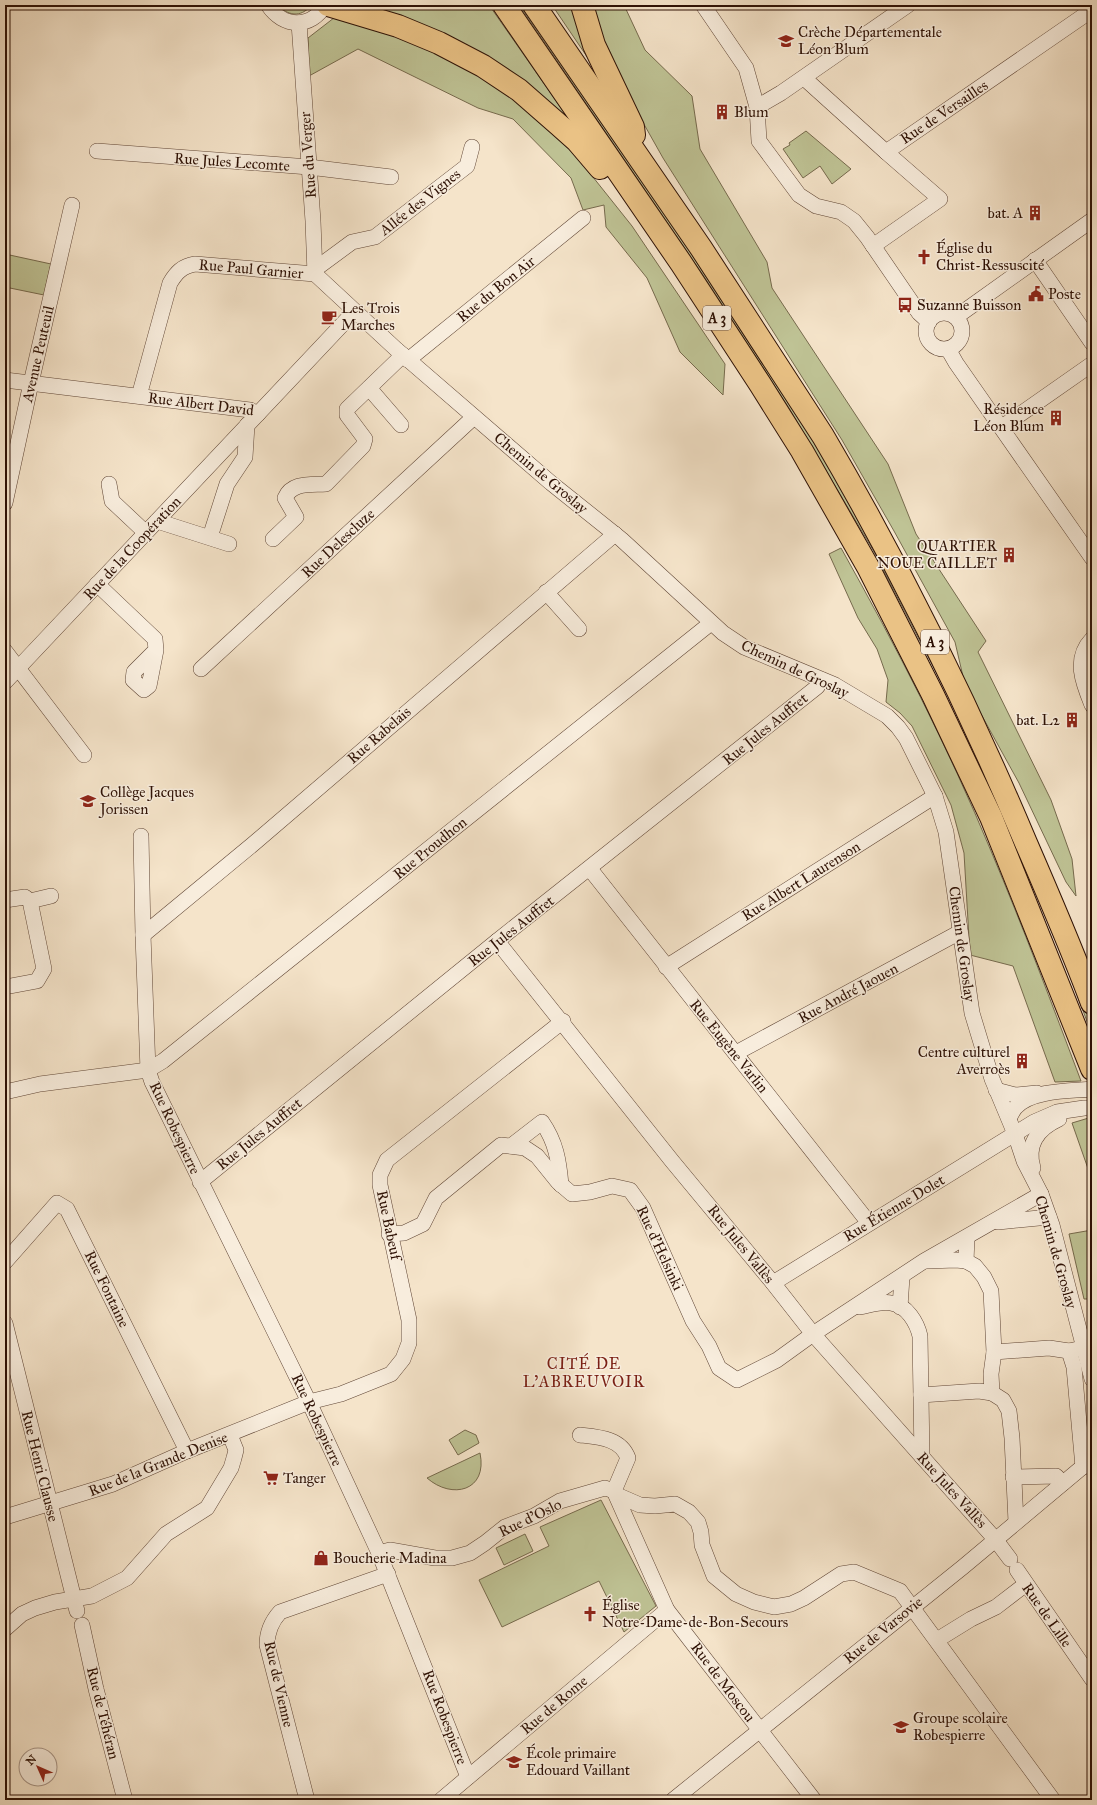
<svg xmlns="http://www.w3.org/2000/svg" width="1097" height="1805" viewBox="0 0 1097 1805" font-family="'IM FELL Great Primer',serif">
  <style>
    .green { fill: #bfc395; stroke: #766a4d }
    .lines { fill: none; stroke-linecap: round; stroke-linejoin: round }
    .minor-casing { stroke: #604636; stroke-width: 16 }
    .highway-casing { stroke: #2e1105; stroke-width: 24 }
    .minor { stroke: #f8eddd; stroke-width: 15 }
    .highway { stroke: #eac285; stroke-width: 22 }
    .labels { text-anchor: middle; stroke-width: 3; stroke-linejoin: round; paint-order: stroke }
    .shield { fill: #f8eddd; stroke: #6b5346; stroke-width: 1 }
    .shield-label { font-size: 14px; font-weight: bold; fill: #2e1105 }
    .poi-label { font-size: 15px; fill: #2e1105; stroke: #f8eddd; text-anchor: start }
    .street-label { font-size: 15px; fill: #2e1105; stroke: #f8eddd }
    .neighbourhood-label { font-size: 16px; letter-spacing: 1px; fill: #7a1f14; stroke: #f8eddd }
  </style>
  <rect width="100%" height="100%" fill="#f5e4ca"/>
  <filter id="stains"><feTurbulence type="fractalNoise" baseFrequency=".005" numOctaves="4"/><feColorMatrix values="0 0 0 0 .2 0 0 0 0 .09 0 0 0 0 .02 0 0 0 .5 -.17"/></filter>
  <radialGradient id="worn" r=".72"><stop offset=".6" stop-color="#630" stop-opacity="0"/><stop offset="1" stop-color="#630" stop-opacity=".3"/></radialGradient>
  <g class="green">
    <path d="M276,5H312C299,19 289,15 276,5Z"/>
    <polygon points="350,5 489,5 582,138 531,89"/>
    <polygon points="519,5 523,5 642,178 816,445 879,554 956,711 873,550 789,408 703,275"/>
    <polygon points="552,5 576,5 596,70"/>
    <polygon points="589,5 624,5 645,50 692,96 700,149 767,262 772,288 888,464 916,534 986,641 978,652 1051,800 1072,859 1076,896 1066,882 1019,783 965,685 955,642 894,531 842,440 663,158 623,87"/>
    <polygon points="339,14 453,58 514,96 573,152 632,226 725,364 723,395 680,352 647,278 606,227 604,205 583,210 571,178 513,119 478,108 358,49 309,76 308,38"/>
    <polygon points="806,131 851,169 832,184 820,166 803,178 783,149 790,145 789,143"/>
    <polygon points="5,254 51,264 44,295 5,287"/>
    <path d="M841,548C896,646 948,747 991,851C1023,927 1052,1004 1081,1081L1055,1082L1013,966L970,955L964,853L951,805L912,726L900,713L886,702L888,680L877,649L858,618L829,554Z"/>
    <polygon points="1050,921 1071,966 1092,1023 1092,1035"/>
    <polygon points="1092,1117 1092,1180 1072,1123"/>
    <polygon points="1092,1230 1092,1299 1084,1299 1069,1234"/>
    <polygon points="465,1430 476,1435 479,1443 458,1455 449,1440"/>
    <path d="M480,1453C488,1491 452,1500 427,1478Z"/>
    <polygon points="601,1500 656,1606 624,1632 599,1581 502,1627 479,1580 549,1546 540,1527"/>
    <polygon points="525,1534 533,1551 504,1565 496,1548"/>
  </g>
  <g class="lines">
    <defs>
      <g id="minor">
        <path d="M268,5C283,28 311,29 325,5"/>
        <polyline points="703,5 746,68 757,107 759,141 799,195 816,206 841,212 854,221 867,237 919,313 929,322"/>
        <polyline points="299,23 313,221 315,274 397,350 551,483 621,539 723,633 744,647 835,685 887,716 898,727 906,738 935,796 946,832 972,1013 992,1079 1015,1134 1024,1161 1041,1194 1052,1225 1092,1379"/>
        <polyline points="804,78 886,152 1092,10"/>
        <polyline points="757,107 781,93 908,5"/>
        <polyline points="97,151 309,167 391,177"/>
        <polyline points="873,246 940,199 886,152"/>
        <polyline points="1035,260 1092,343"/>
        <polyline points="314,270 352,242 375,237 467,166 472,147"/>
        <circle cx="944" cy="331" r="18"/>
        <polyline points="956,317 1092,220"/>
        <polyline points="948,349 956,363 1092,558"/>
        <polyline points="408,360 583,218"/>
        <polyline points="5,380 250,410 258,414"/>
        <polyline points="369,388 401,425"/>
        <path d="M139,396L170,283C176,273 182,266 195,264L315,274"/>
        <polyline points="1002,427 1092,364"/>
        <polyline points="109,484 112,501 145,532"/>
        <polyline points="5,503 31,383 72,205"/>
        <polyline points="157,521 229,544"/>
        <polyline points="210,537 227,484 245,457 247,425"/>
        <path d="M273,539L296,517L285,498C292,482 310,485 326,484L363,446L365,439L347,415V409L403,355"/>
        <polyline points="97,584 155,639 156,650 149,686 144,690 133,680 134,672 156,650"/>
        <polyline points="546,592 579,629"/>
        <path d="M1092,639C1073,659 1083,683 1092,705"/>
        <polyline points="5,651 84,755"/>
        <polyline points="201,669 474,417"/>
        <polyline points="5,682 354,312"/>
        <polyline points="141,836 143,935 148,1070 152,1082 309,1402 379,1553 468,1777"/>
        <polyline points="590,869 869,1223"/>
        <polyline points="5,900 25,897 30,901 44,969 37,981 5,987"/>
        <polyline points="30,901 51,896"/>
        <polyline points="143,935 252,845 615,534"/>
        <polyline points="497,941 672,1161 773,1283 813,1334 995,1539 1010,1559"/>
        <polyline points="666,967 935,796"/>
        <polyline points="736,1053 960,932"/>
        <polyline points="996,1090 1015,1095 1037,1093"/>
        <polyline points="5,1092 40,1084 148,1070 163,1061 711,623"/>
        <path d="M1009,1118C1011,1115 1013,1110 1016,1107C1032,1090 1070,1091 1092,1089"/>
        <path d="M511,1146L542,1122C556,1142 559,1161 561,1185"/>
        <path d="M1033,1168C1026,1145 1037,1129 1059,1119"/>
        <polyline points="200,1182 497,941 817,687 822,680"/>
        <polyline points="998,1222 1049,1217"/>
        <polyline points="389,1234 404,1233 423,1224 436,1198 501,1145 525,1148 537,1156 558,1182 572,1194 590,1192 612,1186 630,1190 643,1208 693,1321 709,1346 719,1368 737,1380 777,1360 813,1334 924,1261 1041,1194"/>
        <polyline points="967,1238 966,1261 975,1266 984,1277 991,1291 994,1352 991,1374 992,1393 1003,1400 1009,1411 1012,1438 1016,1522"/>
        <polyline points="927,1261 956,1260 966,1261"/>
        <polyline points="5,1262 57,1203 67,1209 187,1451"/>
        <polyline points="773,1283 1034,1122 1057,1112 1084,1108"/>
        <path d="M860,1307C870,1305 882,1301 891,1303C907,1305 917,1323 920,1336L922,1457"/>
        <polyline points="900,1307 902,1277"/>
        <polyline points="5,1323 77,1611"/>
        <polyline points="1069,1351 1074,1367 1083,1467"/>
        <polyline points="994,1352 1049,1348 1069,1351 1078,1349"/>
        <polyline points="921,1395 979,1391 992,1393"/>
        <path d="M580,1435C598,1437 621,1438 628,1458L614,1491"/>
        <polyline points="1013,1477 1056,1476 1063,1483"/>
        <polyline points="614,1491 667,1610 814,1800"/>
        <polyline points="617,1495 640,1505 655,1506 675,1504 689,1512 698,1522 701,1532 702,1545 714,1576 736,1594 754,1602 774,1607 791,1604 804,1598 841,1574 854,1572 900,1591 1053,1800"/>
        <polyline points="5,1517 113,1484 187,1451 309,1402 341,1394 391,1374 403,1359 409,1343 409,1320 380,1185 380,1175 387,1160 563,1021"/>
        <polyline points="379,1553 390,1550 435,1558 452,1558 470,1553 485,1543 505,1527 534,1516 560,1501 605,1488 614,1491"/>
        <polyline points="1017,1570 1092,1679"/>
        <polyline points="82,1625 96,1689 125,1800"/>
        <polyline points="5,1629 22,1614 35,1608 55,1602 92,1596 127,1578 166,1534 207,1508 231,1468 234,1458 236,1450 230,1435"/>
        <polyline points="937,1640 971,1619 996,1607 1026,1584"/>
        <path d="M307,1800L267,1645C267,1632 271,1622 280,1612L388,1574"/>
        <polyline points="441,1800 667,1610"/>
        <polyline points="673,1800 963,1567 1092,1459"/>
      </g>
      <g id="highway">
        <polyline points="328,5 398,26 439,43 483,66 519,90 559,125 577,141 600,168"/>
        <polyline points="504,5 681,263 760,384 802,451 868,567 933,695 991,817 1092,1069"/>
        <path d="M534,5L701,248L823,436C900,567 967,703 1026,843C1049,896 1072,949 1092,1003"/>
        <polyline points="582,5 594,45 633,127 634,135"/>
      </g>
    </defs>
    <use href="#minor" class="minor-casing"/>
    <use href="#highway" class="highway-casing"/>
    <use href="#minor" class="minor"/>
    <use href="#highway" class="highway"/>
  </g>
  <defs>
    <symbol id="school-bare" viewBox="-9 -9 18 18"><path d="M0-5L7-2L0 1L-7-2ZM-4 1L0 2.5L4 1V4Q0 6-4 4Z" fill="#8f2418" stroke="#f8eddd" stroke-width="2.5" paint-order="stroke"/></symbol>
    <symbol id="building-bare" viewBox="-9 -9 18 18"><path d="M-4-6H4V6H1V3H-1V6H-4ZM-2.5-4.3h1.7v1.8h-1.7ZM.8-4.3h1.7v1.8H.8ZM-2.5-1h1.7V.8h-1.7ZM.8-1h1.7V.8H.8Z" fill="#8f2418" stroke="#f8eddd" stroke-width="2.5" paint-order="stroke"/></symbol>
    <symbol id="church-bare" viewBox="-9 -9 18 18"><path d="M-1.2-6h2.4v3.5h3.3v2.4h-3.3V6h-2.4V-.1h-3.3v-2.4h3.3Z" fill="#8f2418" stroke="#f8eddd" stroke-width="2.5" paint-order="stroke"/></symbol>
    <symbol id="civic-bare" viewBox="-9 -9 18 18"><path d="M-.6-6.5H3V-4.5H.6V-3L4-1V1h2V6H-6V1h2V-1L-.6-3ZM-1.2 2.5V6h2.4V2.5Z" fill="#8f2418" stroke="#f8eddd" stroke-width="2.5" paint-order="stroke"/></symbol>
    <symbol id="bus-bare" viewBox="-9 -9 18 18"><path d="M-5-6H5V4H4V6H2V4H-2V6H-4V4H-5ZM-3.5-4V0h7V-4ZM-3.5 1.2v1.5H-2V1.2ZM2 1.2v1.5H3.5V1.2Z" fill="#8f2418" stroke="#f8eddd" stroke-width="2.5" paint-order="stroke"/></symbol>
    <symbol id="cafe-bare" viewBox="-9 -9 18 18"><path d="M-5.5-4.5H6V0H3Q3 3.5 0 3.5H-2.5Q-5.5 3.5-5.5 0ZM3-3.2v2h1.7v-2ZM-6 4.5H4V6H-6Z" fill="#8f2418" stroke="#f8eddd" stroke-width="2.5" paint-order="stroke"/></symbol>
    <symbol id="supermarket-bare" viewBox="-9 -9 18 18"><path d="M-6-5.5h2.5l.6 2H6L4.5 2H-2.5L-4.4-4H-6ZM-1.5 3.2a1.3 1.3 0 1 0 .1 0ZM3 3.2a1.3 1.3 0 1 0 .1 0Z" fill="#8f2418" stroke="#f8eddd" stroke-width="2.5" paint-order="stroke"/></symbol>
    <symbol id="shop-bare" viewBox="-9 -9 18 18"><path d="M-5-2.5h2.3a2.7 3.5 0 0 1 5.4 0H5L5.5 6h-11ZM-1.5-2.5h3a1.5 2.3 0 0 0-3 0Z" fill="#8f2418" stroke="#f8eddd" stroke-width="2.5" paint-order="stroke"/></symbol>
  </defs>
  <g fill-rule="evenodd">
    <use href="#school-bare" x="775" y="30" width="22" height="22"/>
    <use href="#building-bare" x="711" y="101" width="22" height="22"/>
    <use href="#building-bare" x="1024" y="202" width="22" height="22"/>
    <use href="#church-bare" x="913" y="246" width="22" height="22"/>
    <use href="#civic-bare" x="1025" y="283" width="22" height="22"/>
    <use href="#bus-bare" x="894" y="294" width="22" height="22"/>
    <use href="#cafe-bare" x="318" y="306" width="22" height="22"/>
    <use href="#building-bare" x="1045" y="407" width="22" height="22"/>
    <use href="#building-bare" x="998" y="544" width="22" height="22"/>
    <use href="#building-bare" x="1061" y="709" width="22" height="22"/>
    <use href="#school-bare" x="77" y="790" width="22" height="22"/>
    <use href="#building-bare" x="1011" y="1050" width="22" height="22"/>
    <use href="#supermarket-bare" x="260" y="1467" width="22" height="22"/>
    <use href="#shop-bare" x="310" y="1547" width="22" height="22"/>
    <use href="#church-bare" x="579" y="1603" width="22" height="22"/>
    <use href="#school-bare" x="890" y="1716" width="22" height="22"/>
    <use href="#school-bare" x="503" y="1751" width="22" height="22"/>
  </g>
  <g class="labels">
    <g class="shield">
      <rect x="703" y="306" width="28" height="24" rx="3"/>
      <rect x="921" y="630" width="28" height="24" rx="3"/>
    </g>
    <g class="shield-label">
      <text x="717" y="323">A 3</text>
      <text x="935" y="647">A 3</text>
    </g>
    <g class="poi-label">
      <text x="798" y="37">Crèche Départementale<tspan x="798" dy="17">Léon Blum</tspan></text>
      <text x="734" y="117">Blum</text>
      <text x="1023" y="218" text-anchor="end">bat. A</text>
      <text x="936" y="253">Église du<tspan x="936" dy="17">Christ-Ressuscité</tspan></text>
      <text x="1048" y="299">Poste</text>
      <text x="917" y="310">Suzanne Buisson</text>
      <text x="341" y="313">Les Trois<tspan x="341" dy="17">Marches</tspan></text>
      <text x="1044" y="414" text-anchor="end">Résidence<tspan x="1044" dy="17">Léon Blum</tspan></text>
      <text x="997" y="551" text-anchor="end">QUARTIER<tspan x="997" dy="17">NOUE CAILLET</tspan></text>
      <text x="1060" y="725" text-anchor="end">bat. L2</text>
      <text x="100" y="797">Collège Jacques<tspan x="100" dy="17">Jorissen</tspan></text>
      <text x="1010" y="1057" text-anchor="end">Centre culturel<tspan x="1010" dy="17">Averroès</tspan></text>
      <text x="283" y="1483">Tanger</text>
      <text x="333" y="1563">Boucherie Madina</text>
      <text x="602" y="1610">Église<tspan x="602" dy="17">Notre-Dame-de-Bon-Secours</tspan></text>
      <text x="913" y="1723">Groupe scolaire<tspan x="913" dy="17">Robespierre</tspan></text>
      <text x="526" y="1758">École primaire<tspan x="526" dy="17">Edouard Vaillant</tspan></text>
    </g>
    <g class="street-label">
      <text transform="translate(944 112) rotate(-34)" y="5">Rue de Versailles</text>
      <text transform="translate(308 155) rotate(-94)" y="5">Rue du Verger</text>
      <text transform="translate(232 162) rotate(4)" y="5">Rue Jules Lecomte</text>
      <text transform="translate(420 202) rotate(-38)" y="5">Allée des Vignes</text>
      <text transform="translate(251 269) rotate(5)" y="5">Rue Paul Garnier</text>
      <text transform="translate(496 289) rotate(-39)" y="5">Rue du Bon Air</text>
      <text transform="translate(38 354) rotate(-77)" y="5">Avenue Peuteuil</text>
      <text transform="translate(201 404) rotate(7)" y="5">Rue Albert David</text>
      <text transform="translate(541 473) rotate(40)" y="5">Chemin de Groslay</text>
      <text transform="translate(338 543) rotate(-43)" y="5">Rue Delescluze</text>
      <text transform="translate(132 548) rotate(-47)" y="5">Rue de la Coopération</text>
      <text transform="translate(795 669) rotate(25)" y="5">Chemin de Groslay</text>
      <text transform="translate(765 729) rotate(-39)" y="5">Rue Jules Auffret</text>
      <text transform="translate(379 735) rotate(-41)" y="5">Rue Rabelais</text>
      <text transform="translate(430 848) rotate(-39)" y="5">Rue Proudhon</text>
      <text transform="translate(801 881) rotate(-32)" y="5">Rue Albert Laurenson</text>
      <text transform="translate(511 931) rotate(-38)" y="5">Rue Jules Auffret</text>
      <text transform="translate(962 944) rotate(82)" y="5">Chemin de Groslay</text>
      <text transform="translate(848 993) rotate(-28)" y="5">Rue André Jaouen</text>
      <text transform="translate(729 1046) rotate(51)" y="5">Rue Eugène Varlin</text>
      <text transform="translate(175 1128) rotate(65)" y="5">Rue Robespierre</text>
      <text transform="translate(259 1134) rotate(-39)" y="5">Rue Jules Auffret</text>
      <text transform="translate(894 1208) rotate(-31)" y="5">Rue Étienne Dolet</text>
      <text transform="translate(389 1225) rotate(78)" y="5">Rue Babeuf</text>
      <text transform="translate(741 1244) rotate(51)" y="5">Rue Jules Vallès</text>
      <text transform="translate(660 1248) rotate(65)" y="5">Rue d'Helsinki</text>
      <text transform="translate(1056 1252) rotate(74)" y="5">Chemin de Groslay</text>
      <text transform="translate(107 1289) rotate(64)" y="5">Rue Fontaine</text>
      <text transform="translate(317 1420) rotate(65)" y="5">Rue Robespierre</text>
      <text transform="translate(158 1464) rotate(-22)" y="5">Rue de la Grande Denise</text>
      <text transform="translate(40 1466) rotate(76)" y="5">Rue Henri Clausse</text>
      <text transform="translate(952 1490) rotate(48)" y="5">Rue Jules Vallès</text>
      <text transform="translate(530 1518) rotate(-26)" y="5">Rue d'Oslo</text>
      <text transform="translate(1047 1615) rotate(55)" y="5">Rue de Lille</text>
      <text transform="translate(883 1630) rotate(-39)" y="5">Rue de Varsovie</text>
      <text transform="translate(723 1682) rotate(53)" y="5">Rue de Moscou</text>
      <text transform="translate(279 1684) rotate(77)" y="5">Rue de Vienne</text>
      <text transform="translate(554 1705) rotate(-40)" y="5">Rue de Rome</text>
      <text transform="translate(103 1713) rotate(76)" y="5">Rue de Téhéran</text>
      <text transform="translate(445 1717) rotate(69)" y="5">Rue Robespierre</text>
    </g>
    <g class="neighbourhood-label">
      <text x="584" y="1369">CITÉ DE<tspan x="584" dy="18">L'ABREUVOIR</tspan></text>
    </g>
  </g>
  <rect width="1097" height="1805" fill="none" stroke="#f5e4ca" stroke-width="20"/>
  <rect x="6" y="6" width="1085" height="1793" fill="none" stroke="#2e1105" stroke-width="2"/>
  <rect x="10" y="10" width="1077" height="1785" fill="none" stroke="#2e1105"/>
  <g transform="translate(38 1767) rotate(315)"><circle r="19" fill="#f8eddd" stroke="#a79587"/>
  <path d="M0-3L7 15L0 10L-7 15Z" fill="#8f2418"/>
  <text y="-6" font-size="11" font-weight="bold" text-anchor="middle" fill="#2e1105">N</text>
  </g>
  <rect width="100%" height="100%" filter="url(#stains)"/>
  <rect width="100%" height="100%" fill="url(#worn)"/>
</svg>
